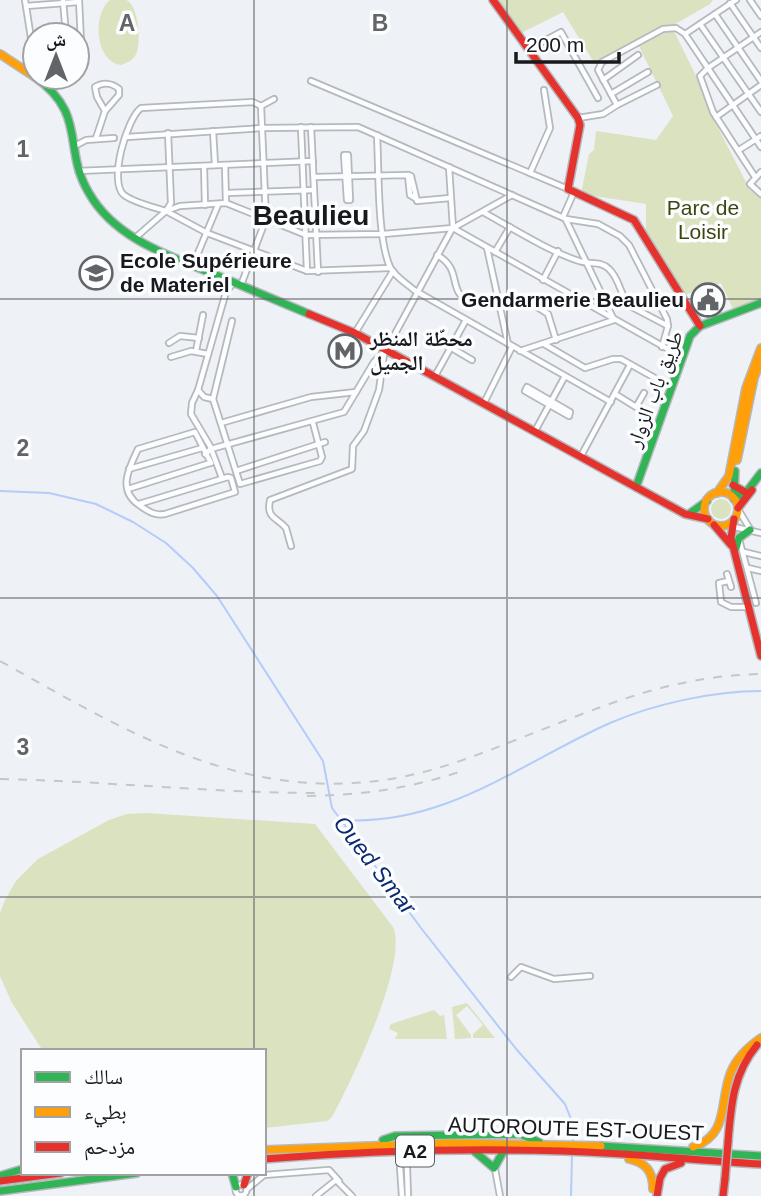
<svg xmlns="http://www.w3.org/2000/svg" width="761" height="1196" viewBox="0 0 761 1196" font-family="Arial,'Noto Naskh Arabic',sans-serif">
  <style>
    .green { fill: #dae2c0 }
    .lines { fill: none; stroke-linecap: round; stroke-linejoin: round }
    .stream { stroke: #b4ccfa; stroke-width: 2 }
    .street-casing { stroke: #b5b8bc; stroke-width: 8 }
    .fast-casing { stroke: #b5b8bc; stroke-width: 10 }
    .slow-casing { stroke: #b5b8bc; stroke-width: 10 }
    .jam-casing { stroke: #b5b8bc; stroke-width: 10 }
    .street { stroke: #fcfdfe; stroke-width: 4.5 }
    .fast { stroke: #30b455; stroke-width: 7 }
    .slow { stroke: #ff9f0a; stroke-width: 7 }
    .jam { stroke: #e5322d; stroke-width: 7 }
    .rail { stroke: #c7c7c9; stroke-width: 2; stroke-dasharray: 9 9; stroke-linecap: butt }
    .jam-bridge-casing { stroke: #b5b8bc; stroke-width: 10; stroke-linecap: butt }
    .jam-bridge { stroke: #e5322d; stroke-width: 7 }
    .grid { fill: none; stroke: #626568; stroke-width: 2; stroke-opacity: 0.55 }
    .labels { text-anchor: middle; stroke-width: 7; stroke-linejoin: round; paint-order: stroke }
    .shield { fill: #fcfdff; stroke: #5c5d60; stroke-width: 2 }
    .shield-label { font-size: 19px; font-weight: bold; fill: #17191c }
    .park-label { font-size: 21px; fill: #3e450c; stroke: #fcfdff }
    .poi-label { font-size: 21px; font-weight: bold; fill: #17191c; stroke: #fcfdff; text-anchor: start }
    .street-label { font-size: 21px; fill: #17191c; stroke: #fcfdff }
    .water-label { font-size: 23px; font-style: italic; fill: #0b2970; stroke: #fcfdff }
    .district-label { font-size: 28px; font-weight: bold; fill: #17191c; stroke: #fcfdff }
    .grid-label { font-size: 23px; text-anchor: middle; font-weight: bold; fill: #626568; stroke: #fcfdff; stroke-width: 7; stroke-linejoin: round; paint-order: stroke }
  </style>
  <rect width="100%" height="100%" fill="#eef1f6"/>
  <g class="green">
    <path d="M110,0C114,0 122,0 126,0C139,4 142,47 135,56C132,61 126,63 121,65C95,62 92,14 110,0Z"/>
    <polygon points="496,0 713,0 710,4 656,35 674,31 698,80 714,120 750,190 761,197 761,302 734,311 721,283 684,295 646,238 646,204 581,194 589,154 594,150 596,131 656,140 673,116 638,44 595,64 563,12 519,34"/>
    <circle cx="721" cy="509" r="10"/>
    <path d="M146,813L315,824L393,927C409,962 351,1082 332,1117L327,1121L264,1128V1051H43L12,1003L0,976V913L5,900L16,881L38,859L109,820L127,814Z"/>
    <polygon points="467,1003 495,1038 473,1038 473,1034 483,1025 467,1006 456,1015 471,1035 471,1038 455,1039 452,1007"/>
    <polygon points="434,1010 440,1016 444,1015 447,1039 395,1039 398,1033 389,1029 391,1024"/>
  </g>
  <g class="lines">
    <g class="stream">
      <polyline points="0,491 49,493 96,504 133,522 166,543 193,568 217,596 323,761 332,808 421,928 517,1050 565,1104 573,1124 573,1142"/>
      <path d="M343,820C446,826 522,762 610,723C654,704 713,691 761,691"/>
      <polyline points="571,1196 572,1155"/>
    </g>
    <defs>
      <g id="street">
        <polyline points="25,0 31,38 35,46"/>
        <polyline points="63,0 66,35"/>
        <polyline points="750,0 761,16"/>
        <polyline points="730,3 761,48"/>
        <polyline points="26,6 79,2"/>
        <polyline points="715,14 761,81"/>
        <polyline points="700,24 761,112"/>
        <polyline points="685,34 736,0"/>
        <polyline points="529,49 561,32 598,98"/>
        <polyline points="77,63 82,63 79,0"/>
        <polyline points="603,80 638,55"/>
        <polyline points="311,81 568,189"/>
        <polyline points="611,94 648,72"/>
        <polyline points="617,105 657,85"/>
        <path d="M261,106L253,102L141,108C127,118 108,182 124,195C135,203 153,207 166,211L180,206L226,203L306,235L383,234L453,228L682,357"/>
        <polyline points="261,106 274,99"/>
        <polyline points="716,117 761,85"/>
        <polyline points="578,118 603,114 617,105 598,70 602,62 663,29 676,28 685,34 761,147"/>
        <polyline points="301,127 307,271"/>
        <polyline points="311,127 318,272"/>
        <polyline points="213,131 215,165"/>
        <path d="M377,135C379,169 377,238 390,267C394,276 406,283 414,290L611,402"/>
        <polyline points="127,137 262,128 358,127 566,219 598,224 620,236 629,245 667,319 668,326 662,347"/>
        <path d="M96,138L105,111L119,95V89C112,83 103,82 95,87L97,97L105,111"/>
        <polyline points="75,146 86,140 114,138"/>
        <polyline points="739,150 761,136"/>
        <polygon points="344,155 348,155 350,200 347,200"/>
        <polyline points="225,165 226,203"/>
        <polyline points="204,166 205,205"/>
        <polyline points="449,167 453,228"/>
        <polyline points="78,171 313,161"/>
        <polyline points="761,172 750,184 761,194"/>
        <polyline points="530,173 550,128 544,90"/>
        <polyline points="408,175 410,195 415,198"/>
        <polyline points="314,177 408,175 411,176 417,201 450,198"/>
        <polyline points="755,177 713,112 700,76 708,68 761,32"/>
        <polyline points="226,193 314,190"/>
        <polyline points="166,211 207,233 307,271 390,268"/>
        <path d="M483,212C512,228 548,251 579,261C590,265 600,260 609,269C620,279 620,296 630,306L668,326"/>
        <polyline points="563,217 574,192"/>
        <polyline points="453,228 512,195"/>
        <polyline points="135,238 166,211 171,203 168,133"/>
        <polyline points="487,248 508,344"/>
        <polyline points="495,252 510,227"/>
        <path d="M437,255C464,270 446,292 470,301C485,306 503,298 519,299C529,300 540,309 548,314L556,340"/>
        <polyline points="193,265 218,205"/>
        <polyline points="543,280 558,251"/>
        <polyline points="241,285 266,219 261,106"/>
        <polyline points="232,321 213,399 240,484 320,461 322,457 313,423"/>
        <polyline points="355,333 393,271"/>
        <polyline points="428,334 472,360"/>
        <polyline points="169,343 180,336 199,338"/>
        <polyline points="544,344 585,368 613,359 621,359 671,387"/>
        <polyline points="196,351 203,315"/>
        <polyline points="520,351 614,320 566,220"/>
        <polyline points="171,357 191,351 208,354"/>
        <polyline points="435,376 466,320"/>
        <polygon points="527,387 570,412 569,416 525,391"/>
        <polyline points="198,390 192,403 191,414 210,446 222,478"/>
        <polyline points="615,394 636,407 644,393"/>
        <polyline points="213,399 204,397 198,390 226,292 233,283"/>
        <polyline points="484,403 512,347"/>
        <polyline points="221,423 311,397 356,392 374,362 383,353"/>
        <polyline points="535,431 565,376"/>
        <polyline points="205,454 211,449 344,412 356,392"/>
        <polyline points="581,456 630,365"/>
        <polyline points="129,469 202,448"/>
        <polyline points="236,471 325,442"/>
        <polyline points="128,489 210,463"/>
        <path d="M139,504L228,477L231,478L235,492L165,514C154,516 148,511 139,505C117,490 129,468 138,449L195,432L211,463"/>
        <polyline points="738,509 750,529"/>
        <polyline points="726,525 761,533"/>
        <polyline points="739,539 756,603"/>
        <path d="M291,546L286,528C277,517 266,519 270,500L352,469L353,446L364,431L379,390L384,354L452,229"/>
        <polyline points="744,552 761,556"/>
        <polyline points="748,568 761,571"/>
        <polyline points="727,574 731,587"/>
        <polyline points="728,581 719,583 721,602 731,607 749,607"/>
        <polyline points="511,977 521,967 554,979 590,976"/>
        <polyline points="400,1167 402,1196"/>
        <polyline points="407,1167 408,1196"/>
        <polyline points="495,1169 500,1196"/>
        <circle cx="241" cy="1190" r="5.5"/>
        <polyline points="247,1189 264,1175 329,1170 339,1181"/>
        <polyline points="316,1196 336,1180 352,1196"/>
      </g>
      <g id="fast">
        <path d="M35,77C88,115 62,148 89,193C115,239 170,256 216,275C247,288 278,301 309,314"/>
        <polyline points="636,487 690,336 700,326 761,303"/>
        <polyline points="734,498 735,471"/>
        <polyline points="734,499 748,490 761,473"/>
        <polyline points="689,514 707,501"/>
        <polyline points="736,548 739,538 750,530"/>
        <polyline points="383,1140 395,1136 520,1134 539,1142"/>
        <polyline points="601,1146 761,1156"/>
        <polyline points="474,1151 494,1168 504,1150"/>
        <polyline points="232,1173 236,1187"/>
        <polyline points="0,1176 23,1169"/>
        <polyline points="0,1191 137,1173"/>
      </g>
      <g id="slow">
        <polyline points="0,54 35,77"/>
        <polyline points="737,460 754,378 761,359"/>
        <circle cx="721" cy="509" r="17"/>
        <polyline points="717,493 729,476 746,388 761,348"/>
        <path d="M693,1147C730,1135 719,1101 731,1072C737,1057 748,1047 761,1038"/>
        <polyline points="264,1150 451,1143 601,1146"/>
        <path d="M629,1159C646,1163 653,1171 653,1189"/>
      </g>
      <g id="jam">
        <polyline points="493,0 578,118 580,125 568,189 634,220 700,326"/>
        <polyline points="309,314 355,333 685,514 708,519"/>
        <polyline points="733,485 745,492"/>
        <polyline points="738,508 752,490"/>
        <polyline points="734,519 731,538 761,656"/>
        <polyline points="714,525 731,545"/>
        <path d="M728,1142C731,1105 733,1074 757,1045"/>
        <path d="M264,1159C364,1151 463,1148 563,1151C629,1153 695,1160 761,1164"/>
        <polyline points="0,1181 61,1173"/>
        <polyline points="244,1185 248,1173"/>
        <polyline points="657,1196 660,1178 665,1169 681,1163"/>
        <polyline points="723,1196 725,1179"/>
      </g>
    </defs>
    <use href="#street" class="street-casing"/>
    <use href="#fast" class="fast-casing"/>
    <use href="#slow" class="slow-casing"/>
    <use href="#jam" class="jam-casing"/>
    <use href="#street" class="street"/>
    <use href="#fast" class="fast"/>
    <use href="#slow" class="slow"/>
    <use href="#jam" class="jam"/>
    <g class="rail">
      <path d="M0,661C126,731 241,803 391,779C433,772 473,757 513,741C599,708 666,676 761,674"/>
      <path d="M0,779C106,781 212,793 318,793"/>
      <path d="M307,796C363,795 408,789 462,771"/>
    </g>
    <defs>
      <polyline id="jam-bridge" points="725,1179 728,1142"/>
    </defs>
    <use href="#jam-bridge" class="jam-bridge-casing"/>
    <use href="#jam-bridge" class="jam-bridge"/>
  </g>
  <path class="grid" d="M254,0V1051M507,0V1196M0,299H761M0,598H761M0,897H761M254,1173V1196"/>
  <defs>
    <symbol id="university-ring" viewBox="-11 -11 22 22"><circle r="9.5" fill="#fcfdff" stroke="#626568" stroke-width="1.5"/><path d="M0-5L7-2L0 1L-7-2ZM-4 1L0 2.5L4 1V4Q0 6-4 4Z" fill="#626568"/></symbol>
    <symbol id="civic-ring" viewBox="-11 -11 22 22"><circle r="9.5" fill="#fcfdff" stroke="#626568" stroke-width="1.5"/><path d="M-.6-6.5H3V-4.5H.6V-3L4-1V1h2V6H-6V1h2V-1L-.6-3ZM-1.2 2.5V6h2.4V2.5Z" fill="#626568"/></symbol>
    <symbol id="metro-ring" viewBox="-11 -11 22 22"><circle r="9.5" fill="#fcfdff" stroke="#626568" stroke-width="1.5"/><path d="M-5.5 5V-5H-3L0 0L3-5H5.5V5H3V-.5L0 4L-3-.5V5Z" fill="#626568"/></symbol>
  </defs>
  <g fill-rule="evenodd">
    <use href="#university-ring" x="77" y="254" width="38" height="38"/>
    <use href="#civic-ring" x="689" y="281" width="38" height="38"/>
    <use href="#metro-ring" x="326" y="332" width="38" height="38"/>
  </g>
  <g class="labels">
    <rect class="shield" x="396" y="1135.5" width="38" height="31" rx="5"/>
    <g class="shield-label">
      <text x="415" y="1158">A2</text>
    </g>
    <g class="park-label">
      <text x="703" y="215">Parc de<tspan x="703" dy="24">Loisir</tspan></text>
    </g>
    <g class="poi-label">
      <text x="120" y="268">Ecole Supérieure<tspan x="120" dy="24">de Materiel</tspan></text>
      <text x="684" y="307" text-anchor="end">Gendarmerie Beaulieu</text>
      <text x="370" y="346">محطّة المنظر<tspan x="370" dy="24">الجميل</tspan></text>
    </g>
    <g class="street-label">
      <text transform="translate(655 389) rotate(-69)" y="7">طريق باب الزوار</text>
      <text transform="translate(576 1129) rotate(2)" y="7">AUTOROUTE EST-OUEST</text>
    </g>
    <g class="water-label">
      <text transform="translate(375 865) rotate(52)" y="8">Oued Smar</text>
    </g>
    <g class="district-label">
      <text x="311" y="225">Beaulieu</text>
    </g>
  </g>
  <g class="grid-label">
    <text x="127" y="31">A</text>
    <text x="380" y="31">B</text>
    <text x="23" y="157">1</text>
    <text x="23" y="456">2</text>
    <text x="23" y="755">3</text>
  </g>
  <rect x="21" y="1049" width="245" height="126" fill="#fcfdff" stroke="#a0a2a4" stroke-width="2"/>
  <rect x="35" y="1072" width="35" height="10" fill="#30b455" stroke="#a0a2a4" stroke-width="2"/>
  <text x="84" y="1084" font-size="21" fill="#17191c">سالك</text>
  <rect x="35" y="1107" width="35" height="10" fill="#ff9f0a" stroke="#a0a2a4" stroke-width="2"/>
  <text x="84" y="1119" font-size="21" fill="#17191c">بطيء</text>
  <rect x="35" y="1142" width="35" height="10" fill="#e5322d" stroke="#a0a2a4" stroke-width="2"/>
  <text x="84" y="1154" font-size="21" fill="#17191c">مزدحم</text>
  <g transform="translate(56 56)"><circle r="33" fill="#fcfdff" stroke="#a0a2a4" stroke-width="2"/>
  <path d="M0-5L12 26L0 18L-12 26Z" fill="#626568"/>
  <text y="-10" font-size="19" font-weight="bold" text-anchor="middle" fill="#17191c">ش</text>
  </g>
  <path d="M516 52v10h103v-10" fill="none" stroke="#17191c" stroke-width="3.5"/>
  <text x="526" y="52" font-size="21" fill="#17191c" stroke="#fcfdff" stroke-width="5" paint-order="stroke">200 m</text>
</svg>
